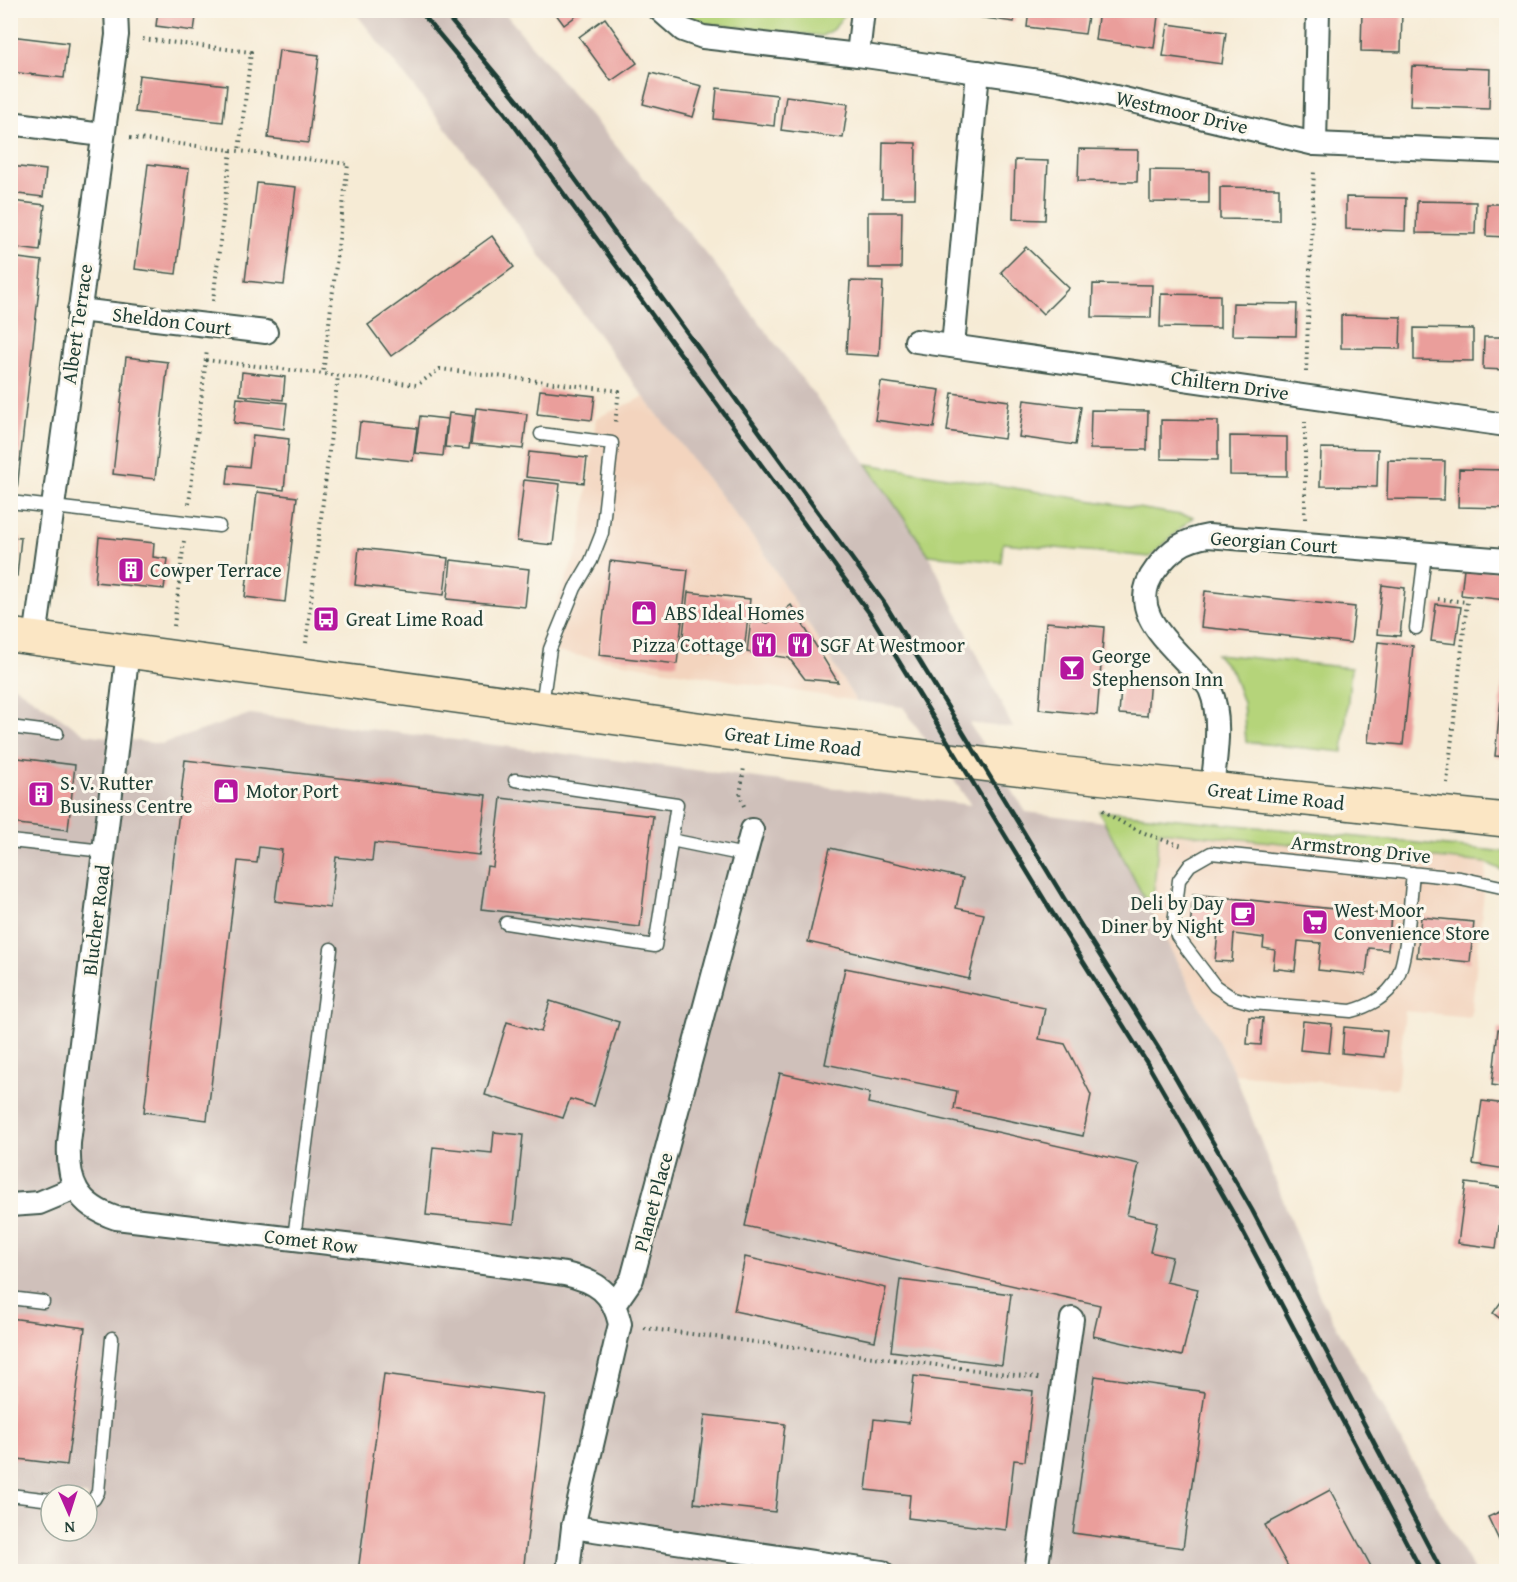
<svg xmlns="http://www.w3.org/2000/svg" width="1517" height="1582" viewBox="0 0 1517 1582" font-family="'Gentium Book Plus',serif">
  <style>
    .built { fill: #f3d4be }
    .industrial { fill: #cfc0ba; fill-rule: evenodd }
    .green { fill: #b5d47a; stroke: #6a8857; stroke-width: 1.5 }
    .building { fill: #ea9e9b }
    .lines { fill: none; stroke-linecap: round; stroke-linejoin: round }
    .service-casing { stroke: #3f574c; stroke-width: 15 }
    .minor-casing { stroke: #3f574c; stroke-width: 26 }
    .secondary-casing { stroke: #3f574c; stroke-width: 36 }
    .path { stroke: #3f574c; stroke-width: 4; stroke-dasharray: 1.5 4.5; stroke-linecap: butt }
    .service { stroke: #fff; stroke-width: 12 }
    .minor { stroke: #fff; stroke-width: 22 }
    .secondary { stroke: #fbe6c4; stroke-width: 33 }
    .rail { stroke: #1f3d34; stroke-width: 4.5 }
    .labels { text-anchor: middle; stroke-width: 6; stroke-linejoin: round; paint-order: stroke }
    .street-label { font-size: 20px; fill: #1f3d34; stroke: #fbf7ec }
    .poi-label { font-size: 20px; fill: #1f3d34; stroke: #fbf7ec; text-anchor: start }
  </style>
  <rect width="100%" height="100%" fill="#fbf7ec"/>
  <filter id="ink" filterUnits="userSpaceOnUse"><feTurbulence type="fractalNoise" baseFrequency=".0167" numOctaves="2"/><feDisplacementMap in="SourceGraphic" scale="12" xChannelSelector="R" yChannelSelector="G"/><feConvolveMatrix kernelMatrix="1 2 1 2 8 2 1 2 1" color-interpolation-filters="sRGB"/></filter>
  <filter id="wash" filterUnits="userSpaceOnUse"><feTurbulence type="fractalNoise" baseFrequency=".008" numOctaves="4" result="noise"/><feDisplacementMap in="SourceGraphic" scale="24" xChannelSelector="R" yChannelSelector="G"/><feGaussianBlur stdDeviation="1.35" result="paint"/><feColorMatrix in="noise" values="0 0 0 0 0 0 0 0 0 0 0 0 0 0 0 0 0 1.4 0 .05"/><feComposite in="paint" operator="in"/></filter>
  <g filter="url(#wash)">
    <rect width="100%" height="100%" fill="#f6ebd5"/>
    <g class="built">
      <polygon points="644,397 761,548 856,701 538,649 580,544 596,418"/>
      <polygon points="1159,830 1487,863 1471,1017 1405,1011 1397,1089 1235,1074 1152,913"/>
    </g>
    <path class="industrial" d="M354,11H503L713,262L867,464L929,555L1013,728L969,723L1026,812L1105,822L1235,1074L1320,1297L1474,1571H11L10,683L85,734L161,744L250,714L971,805L903,707L856,701L761,548L644,397L463,150ZM51,1495H87V1531H51Z"/>
    <g class="green">
      <polygon points="679,11 846,11 835,28 822,36 700,23"/>
      <polygon points="867,464 1193,517 1150,557 1003,543 1001,562 929,555"/>
      <polygon points="1216,654 1351,668 1343,752 1246,742 1243,703 1232,672"/>
      <polygon points="1099,811 1506,852 1506,872 1487,863 1159,831 1152,913"/>
    </g>
    <g id="blocks">
      <g class="building">
        <polygon points="158,10 197,10 194,31 156,26"/>
        <polygon points="553,10 584,10 564,25"/>
        <polygon points="955,10 1015,10 1014,22 955,14"/>
        <polygon points="1029,10 1089,10 1085,34 1027,27"/>
        <polygon points="1099,10 1119,10 1158,16 1154,48 1095,40"/>
        <polygon points="1362,10 1402,10 1401,52 1361,51"/>
        <polygon points="605,18 637,63 611,81 579,37"/>
        <polygon points="1168,24 1226,32 1222,64 1163,56"/>
        <polygon points="10,36 68,43 64,78 10,72"/>
        <polygon points="279,50 319,55 308,143 268,138"/>
        <polygon points="1412,66 1490,69 1489,109 1410,106"/>
        <polygon points="651,73 702,86 693,117 643,104"/>
        <polygon points="139,75 227,85 223,122 135,112"/>
        <polygon points="717,88 777,95 774,126 714,119"/>
        <polygon points="786,96 848,104 843,138 781,130"/>
        <polygon points="883,142 916,143 915,198 882,198"/>
        <polygon points="1079,149 1138,150 1137,182 1078,181"/>
        <polygon points="1015,160 1048,161 1045,220 1013,219"/>
        <polygon points="148,164 189,169 176,274 135,269"/>
        <polygon points="10,166 46,170 43,197 10,193"/>
        <polygon points="1150,170 1209,171 1209,203 1150,202"/>
        <polygon points="257,183 296,187 284,285 245,281"/>
        <polygon points="1220,187 1279,188 1279,220 1220,219"/>
        <polygon points="1346,197 1406,198 1405,231 1346,229"/>
        <polygon points="12,201 45,205 40,251 10,247"/>
        <polygon points="1417,201 1476,202 1475,234 1416,233"/>
        <polygon points="1487,204 1506,204 1506,237 1486,236"/>
        <polygon points="868,212 902,212 901,268 868,268"/>
        <polygon points="492,236 514,267 391,356 368,325"/>
        <polygon points="1026,247 1069,288 1043,314 1001,272"/>
        <polygon points="10,257 42,261 17,490 10,490"/>
        <polygon points="850,281 883,282 879,356 846,354"/>
        <polygon points="1093,284 1152,285 1151,318 1092,317"/>
        <polygon points="1161,294 1220,295 1220,328 1160,327"/>
        <polygon points="1233,303 1297,304 1296,336 1232,335"/>
        <polygon points="1341,315 1401,317 1400,349 1341,348"/>
        <polygon points="1414,328 1473,329 1473,361 1414,360"/>
        <polygon points="1484,337 1506,337 1506,370 1483,369"/>
        <polygon points="126,357 168,362 155,479 113,474"/>
        <polygon points="242,372 285,377 283,400 240,395"/>
        <polygon points="881,382 940,390 934,428 875,420"/>
        <polygon points="540,390 595,396 592,420 537,414"/>
        <polygon points="952,393 1009,401 1004,439 947,431"/>
        <polygon points="237,398 287,403 284,429 234,423"/>
        <polygon points="1024,400 1081,407 1075,445 1019,437"/>
        <polygon points="476,408 527,414 523,449 471,444"/>
        <polygon points="1091,410 1148,411 1147,450 1090,449"/>
        <polygon points="449,413 473,416 469,449 445,447"/>
        <polygon points="420,416 447,419 443,456 415,453"/>
        <polygon points="1161,420 1218,421 1218,460 1161,459"/>
        <polygon points="360,422 417,428 413,461 356,455"/>
        <polygon points="253,435 289,439 284,490 227,484 229,465 249,467"/>
        <polygon points="1230,436 1287,437 1287,476 1230,475"/>
        <polygon points="1321,448 1378,449 1377,487 1320,486"/>
        <polygon points="529,452 587,458 584,483 526,477"/>
        <polygon points="1388,460 1445,461 1444,500 1387,499"/>
        <polygon points="1459,469 1506,470 1506,508 1458,507"/>
        <polygon points="524,480 560,484 553,545 517,541"/>
        <polygon points="257,492 297,497 285,602 245,597"/>
        <polygon points="10,537 21,538 17,576 10,575"/>
        <polygon points="99,537 154,543 153,557 168,559 164,589 95,582"/>
        <polygon points="359,548 448,558 444,595 355,585"/>
        <polygon points="451,560 529,569 525,607 447,599"/>
        <polygon points="610,561 688,570 677,664 599,655"/>
        <polygon points="1464,568 1506,572 1506,600 1461,595"/>
        <polygon points="1382,585 1405,588 1400,636 1377,634"/>
        <polygon points="1205,591 1355,607 1351,643 1201,627"/>
        <polygon points="688,592 750,599 744,652 682,645"/>
        <polygon points="1436,604 1461,607 1456,644 1431,641"/>
        <polygon points="791,605 838,682 805,679 789,658 747,652 751,620 768,623"/>
        <polygon points="1046,622 1104,627 1097,715 1039,709"/>
        <polygon points="1378,642 1413,646 1403,745 1368,742"/>
        <polygon points="1505,662 1506,662 1506,757 1495,756"/>
        <polygon points="1122,676 1150,678 1147,716 1119,714"/>
        <polygon points="10,757 75,765 68,830 10,823"/>
        <polygon points="185,760 486,795 479,855 374,843 372,861 336,857 330,908 275,901 282,850 259,847 257,863 238,861 207,1120 144,1112"/>
        <polygon points="501,798 653,816 640,927 481,909 487,866 493,867"/>
        <polygon points="830,848 963,878 956,908 984,914 969,979 808,942"/>
        <polygon points="1193,894 1391,915 1388,950 1369,948 1366,975 1318,970 1321,943 1298,941 1295,971 1279,969 1273,969 1275,950 1263,948 1264,938 1234,934 1232,962 1215,961 1218,933 1190,930"/>
        <polygon points="1421,917 1474,922 1470,962 1417,957"/>
        <polygon points="845,968 1045,1008 1039,1039 1065,1044 1091,1095 1083,1136 954,1109 957,1091 825,1064"/>
        <polygon points="550,1001 619,1022 594,1106 570,1099 563,1118 485,1095 507,1022 541,1032"/>
        <polygon points="1249,1017 1263,1018 1261,1045 1247,1044"/>
        <polygon points="1303,1021 1332,1024 1329,1053 1300,1050"/>
        <polygon points="1344,1027 1387,1031 1384,1057 1342,1053"/>
        <polygon points="1498,1029 1506,1030 1506,1087 1492,1085"/>
        <polygon points="780,1073 870,1093 868,1103 1139,1164 1127,1215 1157,1222 1150,1252 1172,1257 1166,1282 1198,1289 1182,1356 1093,1336 1100,1305 745,1226"/>
        <polygon points="1482,1101 1506,1104 1506,1169 1473,1164"/>
        <polygon points="494,1132 523,1135 514,1224 426,1215 433,1147 492,1153"/>
        <polygon points="1466,1183 1504,1188 1496,1248 1458,1243"/>
        <polygon points="745,1257 886,1288 875,1341 734,1311"/>
        <polygon points="900,1280 1011,1294 1002,1365 891,1351"/>
        <polygon points="1506,1295 1506,1323 1493,1313"/>
        <polygon points="10,1318 85,1328 67,1465 10,1458"/>
        <polygon points="384,1374 545,1395 523,1572 358,1572"/>
        <polygon points="914,1376 1033,1391 1025,1461 1014,1460 1006,1530 908,1518 910,1495 866,1490 874,1419 909,1423"/>
        <polygon points="1095,1376 1205,1392 1183,1548 1073,1533"/>
        <polygon points="705,1415 785,1424 775,1512 694,1503"/>
        <polygon points="1330,1490 1374,1572 1291,1572 1265,1525"/>
        <polygon points="1506,1509 1506,1553 1505,1553 1488,1517"/>
      </g>
    </g>
  </g>
  <g filter="url(#ink)">
    <use href="#blocks" fill-opacity="0" stroke="#3f574c" stroke-width="1.5"/>
    <g class="lines">
      <defs>
        <g id="service">
          <polyline points="541,434 612,443 602,533 591,561 575,588 550,649 542,705"/>
          <polyline points="10,502 219,526"/>
          <polyline points="1416,628 1425,554"/>
          <polyline points="10,727 57,733"/>
          <polyline points="671,840 745,855"/>
          <polyline points="10,841 104,851"/>
          <path d="M1413,873C1410,900 1408,958 1396,980C1388,997 1367,1007 1351,1011L1252,1003L1231,997L1215,986L1177,936L1174,924L1179,880L1190,865L1211,853L1460,878L1506,888"/>
          <polyline points="506,923 655,946 677,804 515,780"/>
          <polyline points="294,1238 331,949"/>
          <polyline points="10,1298 43,1302"/>
          <polyline points="10,1495 51,1500"/>
          <polyline points="87,1503 94,1499 98,1492 112,1338"/>
        </g>
        <g id="minor">
          <polyline points="660,10 683,30 703,37 858,55 1060,84 1315,144 1506,152"/>
          <polyline points="858,55 863,10"/>
          <polyline points="10,123 102,135"/>
          <polyline points="1315,144 1318,10"/>
          <polyline points="79,310 266,332"/>
          <polyline points="916,341 1506,425"/>
          <polyline points="953,346 978,72"/>
          <polyline points="35,639 117,35 116,10"/>
          <path d="M128,651L69,1143C67,1182 77,1205 116,1218L379,1249L565,1274C596,1281 613,1292 620,1324L573,1527L568,1572"/>
          <path d="M1212,789C1215,758 1223,719 1210,689C1207,683 1200,677 1195,672C1170,643 1124,610 1156,569C1171,549 1184,540 1208,536L1506,560"/>
          <polyline points="10,1205 39,1203 75,1188"/>
          <polyline points="614,1305 632,1279 752,830"/>
          <polyline points="573,1527 882,1572"/>
          <polyline points="1036,1572 1072,1319"/>
        </g>
        <polyline id="secondary" points="10,635 749,736 1058,773 1506,820"/>
      </defs>
      <use href="#service" class="service-casing"/>
      <use href="#minor" class="minor-casing"/>
      <use href="#secondary" class="secondary-casing"/>
      <g class="path">
        <polyline points="143,39 251,52 239,151"/>
        <polyline points="130,138 348,164 323,374"/>
        <polyline points="213,301 231,150"/>
        <polyline points="206,360 417,385 440,369 619,391 615,424"/>
        <polyline points="1306,372 1314,170"/>
        <polyline points="189,504 207,350"/>
        <polyline points="1305,519 1305,422"/>
        <polyline points="1438,599 1467,602 1447,783"/>
        <polyline points="174,626 184,541"/>
        <polyline points="306,643 338,376"/>
        <polyline points="744,806 740,796 744,767"/>
        <path d="M1103,810C1124,827 1156,838 1183,846"/>
        <polyline points="644,1328 1039,1378"/>
      </g>
      <use href="#service" class="service"/>
      <use href="#minor" class="minor"/>
      <use href="#secondary" class="secondary"/>
      <g class="rail">
        <polyline points="419,10 505,113 870,614 1050,909 1147,1063 1236,1218 1422,1572"/>
        <polyline points="442,10 519,102 885,604 1065,900 1162,1054 1252,1210 1442,1572"/>
      </g>
    </g>
  </g>
  <defs>
    <symbol id="building-square" viewBox="-11 -11 22 22"><rect x="-9" y="-9" width="18" height="18" rx="4" fill="#b5179e" stroke="#fbf7ec"/><path d="M-4-6H4V6H1V3H-1V6H-4ZM-2.5-4.3h1.7v1.8h-1.7ZM.8-4.3h1.7v1.8H.8ZM-2.5-1h1.7V.8h-1.7ZM.8-1h1.7V.8H.8Z" fill="#fff"/></symbol>
    <symbol id="shop-square" viewBox="-11 -11 22 22"><rect x="-9" y="-9" width="18" height="18" rx="4" fill="#b5179e" stroke="#fbf7ec"/><path d="M-5-2.5h2.3a2.7 3.5 0 0 1 5.4 0H5L5.5 6h-11ZM-1.5-2.5h3a1.5 2.3 0 0 0-3 0Z" fill="#fff"/></symbol>
    <symbol id="bus-square" viewBox="-11 -11 22 22"><rect x="-9" y="-9" width="18" height="18" rx="4" fill="#b5179e" stroke="#fbf7ec"/><path d="M-5-6H5V4H4V6H2V4H-2V6H-4V4H-5ZM-3.5-4V0h7V-4ZM-3.5 1.2v1.5H-2V1.2ZM2 1.2v1.5H3.5V1.2Z" fill="#fff"/></symbol>
    <symbol id="restaurant-square" viewBox="-11 -11 22 22"><rect x="-9" y="-9" width="18" height="18" rx="4" fill="#b5179e" stroke="#fbf7ec"/><path d="M-5-6h1v4h1v-4h1v4h1v-4h1v5L-1.5 .5V6h-2V.5L-5-1ZM5-6V6H3V1.5H1.5Q1.5-4 5-6Z" fill="#fff"/></symbol>
    <symbol id="bar-square" viewBox="-11 -11 22 22"><rect x="-9" y="-9" width="18" height="18" rx="4" fill="#b5179e" stroke="#fbf7ec"/><path d="M-6-5H6L.8 .8V4.5H3.5V6h-7V4.5H-.8V.8Z" fill="#fff"/></symbol>
    <symbol id="cafe-square" viewBox="-11 -11 22 22"><rect x="-9" y="-9" width="18" height="18" rx="4" fill="#b5179e" stroke="#fbf7ec"/><path d="M-5.5-4.5H6V0H3Q3 3.5 0 3.5H-2.5Q-5.5 3.5-5.5 0ZM3-3.2v2h1.7v-2ZM-6 4.5H4V6H-6Z" fill="#fff"/></symbol>
    <symbol id="supermarket-square" viewBox="-11 -11 22 22"><rect x="-9" y="-9" width="18" height="18" rx="4" fill="#b5179e" stroke="#fbf7ec"/><path d="M-6-5.5h2.5l.6 2H6L4.5 2H-2.5L-4.4-4H-6ZM-1.5 3.2a1.3 1.3 0 1 0 .1 0ZM3 3.2a1.3 1.3 0 1 0 .1 0Z" fill="#fff"/></symbol>
  </defs>
  <g fill-rule="evenodd">
    <use href="#building-square" x="116" y="555" width="30" height="30"/>
    <use href="#shop-square" x="629" y="598" width="30" height="30"/>
    <use href="#bus-square" x="311" y="604" width="30" height="30"/>
    <use href="#restaurant-square" x="749" y="630" width="30" height="30"/>
    <use href="#restaurant-square" x="785" y="630" width="30" height="30"/>
    <use href="#bar-square" x="1057" y="653" width="30" height="30"/>
    <use href="#shop-square" x="211" y="776" width="30" height="30"/>
    <use href="#building-square" x="26" y="779" width="30" height="30"/>
    <use href="#cafe-square" x="1228" y="899" width="30" height="30"/>
    <use href="#supermarket-square" x="1300" y="907" width="30" height="30"/>
  </g>
  <g class="labels">
    <g class="street-label">
      <text transform="translate(1182 112) rotate(13)" y="7">Westmoor Drive</text>
      <text transform="translate(172 321) rotate(7)" y="7">Sheldon Court</text>
      <text transform="translate(77 324) rotate(-82)" y="7">Albert Terrace</text>
      <text transform="translate(1230 385) rotate(8)" y="7">Chiltern Drive</text>
      <text transform="translate(1274 542) rotate(4)" y="7">Georgian Court</text>
      <text transform="translate(793 741) rotate(7)" y="7">Great Lime Road</text>
      <text transform="translate(1276 796) rotate(6)" y="7">Great Lime Road</text>
      <text transform="translate(1361 849) rotate(6)" y="7">Armstrong Drive</text>
      <text transform="translate(96 920) rotate(-83)" y="7">Blucher Road</text>
      <text transform="translate(653 1202) rotate(-75)" y="7">Planet Place</text>
      <text transform="translate(311 1241) rotate(7)" y="7">Comet Row</text>
    </g>
    <g class="poi-label">
      <text x="150" y="577">Cowper Terrace</text>
      <text x="664" y="620">ABS Ideal Homes</text>
      <text x="346" y="626">Great Lime Road</text>
      <text x="744" y="652" text-anchor="end">Pizza Cottage</text>
      <text x="820" y="652">SGF At Westmoor</text>
      <text x="1092" y="663">George<tspan x="1092" dy="23">Stephenson Inn</tspan></text>
      <text x="60" y="790">S. V. Rutter<tspan x="60" dy="23">Business Centre</tspan></text>
      <text x="246" y="798">Motor Port</text>
      <text x="1224" y="910" text-anchor="end">Deli by Day<tspan x="1224" dy="23">Diner by Night</tspan></text>
      <text x="1334" y="917">West Moor<tspan x="1334" dy="23">Convenience Store</tspan></text>
    </g>
  </g>
  <rect width="1517" height="1582" fill="none" stroke="#fbf7ec" stroke-width="36"/>
  <g transform="translate(69 1513) rotate(177)"><circle r="28" fill="#fbf7ec" stroke="#a3ada2" stroke-width="1.5"/>
  <path d="M0-4.5L10 22L0 15L-10 22Z" fill="#b5179e"/>
  <text y="-9" font-size="16" font-weight="bold" text-anchor="middle" fill="#1f3d34">N</text>
  </g>
</svg>
